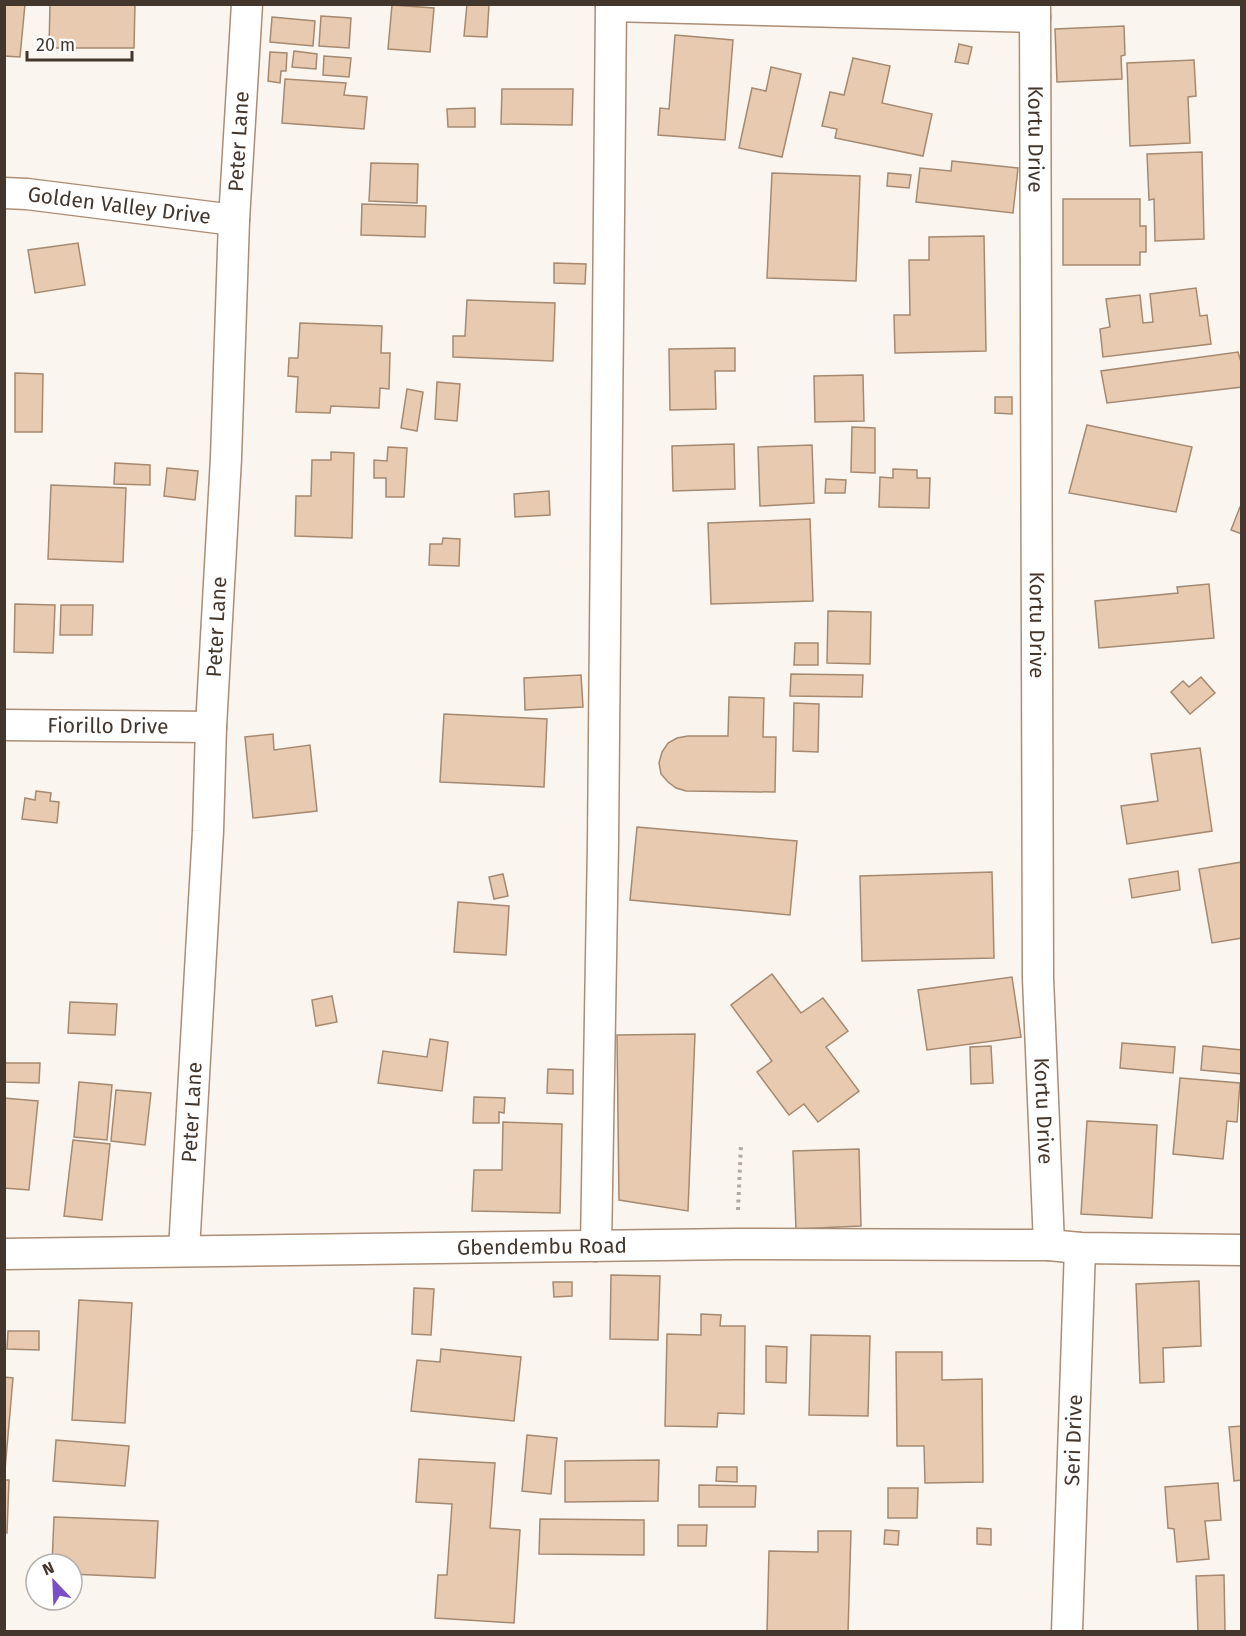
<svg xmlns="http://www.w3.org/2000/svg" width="1246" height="1636" viewBox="0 0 1246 1636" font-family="'Fira Sans',sans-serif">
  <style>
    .building { fill: #e7cab0; stroke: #a58a71; stroke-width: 1.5 }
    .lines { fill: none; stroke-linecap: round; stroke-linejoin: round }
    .street-casing { stroke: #aa8e76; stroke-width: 33 }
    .path { stroke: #b2a9a2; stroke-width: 4; stroke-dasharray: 3 4.5; stroke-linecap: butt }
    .street { stroke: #fff; stroke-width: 30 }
    .labels { text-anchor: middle; stroke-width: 4.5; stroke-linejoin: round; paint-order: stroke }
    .street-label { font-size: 21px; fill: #43372d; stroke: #fff }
  </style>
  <rect width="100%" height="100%" fill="#fbf5f0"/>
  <g class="building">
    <polygon points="4,4 25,4 20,57 4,56"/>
    <polygon points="50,4 135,4 134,48 49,48"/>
    <polygon points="467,4 489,5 487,37 464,36"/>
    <polygon points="392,5 434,8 430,52 388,49"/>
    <polygon points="321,16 351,18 349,48 319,46"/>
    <polygon points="272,17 315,21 313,46 270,42"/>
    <polygon points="1124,26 1125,55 1121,56 1122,79 1057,82 1055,29"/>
    <polygon points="675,35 733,40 725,140 658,135 660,108 669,109"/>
    <polygon points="959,44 972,47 968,64 955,62"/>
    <polygon points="294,51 317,54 316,69 292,67"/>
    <polygon points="270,52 287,53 286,71 281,71 280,83 268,81"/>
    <polygon points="324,56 351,58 349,77 323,75"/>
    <polygon points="853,58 890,66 882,103 932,114 923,156 835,138 837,129 822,126 830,92 844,95"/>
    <polygon points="1194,60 1196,96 1188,97 1190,143 1130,146 1127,63"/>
    <polygon points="771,67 801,74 782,157 739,148 752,88 766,91"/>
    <polygon points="285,79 346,83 344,95 367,97 364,129 282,123"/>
    <polygon points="502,89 573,89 572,125 501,124"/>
    <polygon points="475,108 475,127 448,127 447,109"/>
    <polygon points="1202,152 1204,239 1155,241 1154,199 1149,200 1147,154"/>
    <polygon points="952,161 1018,168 1013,213 916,202 920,168 951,171"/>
    <polygon points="371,163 418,164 417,203 369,201"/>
    <polygon points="772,173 860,176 856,281 767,278"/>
    <polygon points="888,173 911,175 909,188 887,186"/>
    <polygon points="1063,199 1140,199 1140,226 1146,226 1146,252 1140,252 1140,265 1063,265"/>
    <polygon points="362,204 426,206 425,237 361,235"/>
    <polygon points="984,236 986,351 895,353 894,315 910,315 909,260 929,260 929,237"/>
    <polygon points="78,243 85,285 35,293 28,250"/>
    <polygon points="554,263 586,264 585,284 554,283"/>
    <polygon points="1196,288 1200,316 1207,315 1211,344 1103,357 1100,329 1110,327 1106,299 1140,295 1143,323 1153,322 1150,294"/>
    <polygon points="467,300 555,303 553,361 453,357 453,336 465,336"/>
    <polygon points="300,323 382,326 381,353 390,353 389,389 380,388 379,408 331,406 330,413 296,412 298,377 288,376 289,358 298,358"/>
    <polygon points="735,348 735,371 715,371 716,409 670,410 669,349"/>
    <polygon points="1238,352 1242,365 1242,387 1107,403 1101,371"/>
    <polygon points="15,373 43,374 42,432 15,432"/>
    <polygon points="863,375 864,421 815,422 814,376"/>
    <polygon points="437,382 460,384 457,421 435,419"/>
    <polygon points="407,389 423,392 417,431 401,428"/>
    <polygon points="995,397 1012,397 1012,414 995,413"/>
    <polygon points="1087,425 1192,447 1176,512 1069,493"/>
    <polygon points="852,427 875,428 875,473 851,472"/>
    <polygon points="734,444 735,489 673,491 672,446"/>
    <polygon points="812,445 814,503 760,506 758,447"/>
    <polygon points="388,447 407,448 404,497 386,497 386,478 374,478 374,460 387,461"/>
    <polygon points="331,452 354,453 352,538 295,536 296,496 311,496 312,460 331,460"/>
    <polygon points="115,463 150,465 150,485 114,484"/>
    <polygon points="167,468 198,471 195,500 164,496"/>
    <polygon points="893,469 917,470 917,478 930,478 929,508 879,507 880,477 893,478"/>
    <polygon points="826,479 846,480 845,493 825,493"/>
    <polygon points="51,485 126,488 123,562 48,559"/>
    <polygon points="549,491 550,515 515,517 514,494"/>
    <polygon points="1240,507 1242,507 1242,534 1231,530"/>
    <polygon points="810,519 813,601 711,604 708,523"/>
    <polygon points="443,538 460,539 459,566 429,565 430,544 442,544"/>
    <polygon points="1209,584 1214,638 1099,648 1095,601 1178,593 1177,587"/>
    <polygon points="15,604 55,605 53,653 14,652"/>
    <polygon points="61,605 93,605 92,635 60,635"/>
    <polygon points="828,611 871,612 870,664 827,663"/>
    <polygon points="795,643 818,643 818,665 794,665"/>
    <polygon points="791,674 863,675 862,697 790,696"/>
    <polygon points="581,675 583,707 525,710 524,678"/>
    <polygon points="1201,677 1215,693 1190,714 1171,692 1183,681 1189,687"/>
    <polygon points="729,697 764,698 763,737 776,737 775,792 686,791 676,788 668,782 661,774 659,763 662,752 668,743 677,738 688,736 728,736"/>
    <polygon points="794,703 819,704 818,752 793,751"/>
    <polygon points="444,714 547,719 544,787 440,782"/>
    <polygon points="273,734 274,750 310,745 317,811 253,818 245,737"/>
    <polygon points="1200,748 1212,831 1127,844 1121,806 1158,801 1151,754"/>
    <polygon points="36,791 51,793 50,801 59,802 57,823 22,819 25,798 35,800"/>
    <polygon points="637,827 797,841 790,915 630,900"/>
    <polygon points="1242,862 1242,938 1212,943 1199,869"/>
    <polygon points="1178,871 1180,890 1132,898 1129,879"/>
    <polygon points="992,872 994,958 862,961 860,876"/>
    <polygon points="503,874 508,896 494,899 489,877"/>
    <polygon points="458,902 509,906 506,955 454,952"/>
    <polygon points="772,974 801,1013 823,998 848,1031 826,1047 859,1091 818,1122 804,1104 789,1115 757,1072 772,1061 731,1005"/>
    <polygon points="1012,977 1021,1037 927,1050 918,990"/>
    <polygon points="332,996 337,1022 316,1026 312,1000"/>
    <polygon points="70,1002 117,1004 115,1035 68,1033"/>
    <polygon points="695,1034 688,1211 619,1200 617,1035"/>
    <polygon points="430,1039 448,1042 442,1091 378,1083 383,1051 427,1057"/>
    <polygon points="1122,1043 1175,1047 1173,1073 1120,1068"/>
    <polygon points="991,1046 993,1083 971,1084 970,1047"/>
    <polygon points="1203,1046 1242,1050 1242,1074 1201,1070"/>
    <polygon points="4,1063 40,1063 39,1083 4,1082"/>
    <polygon points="548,1069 573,1070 573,1094 547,1093"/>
    <polygon points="1180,1078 1240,1083 1237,1122 1227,1121 1223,1159 1173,1154"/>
    <polygon points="79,1082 112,1085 107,1140 74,1137"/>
    <polygon points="116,1090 151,1093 145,1145 111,1141"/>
    <polygon points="474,1097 505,1098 504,1113 499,1112 499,1123 473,1123"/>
    <polygon points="4,1098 38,1101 29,1190 4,1188"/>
    <polygon points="1087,1121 1157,1125 1152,1218 1081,1214"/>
    <polygon points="503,1122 562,1124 560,1213 472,1211 474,1170 502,1170"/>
    <polygon points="73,1140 110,1144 102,1220 64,1216"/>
    <polygon points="859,1149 861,1226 796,1229 793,1151"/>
    <polygon points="611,1275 660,1276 658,1340 610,1339"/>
    <polygon points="1199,1281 1201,1346 1163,1348 1164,1382 1140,1383 1136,1284"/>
    <polygon points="553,1282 572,1282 572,1296 554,1297"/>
    <polygon points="414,1288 434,1289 431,1335 412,1334"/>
    <polygon points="79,1300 132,1303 125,1423 72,1420"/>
    <polygon points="701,1314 721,1315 720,1326 745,1326 744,1414 718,1413 717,1427 665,1426 667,1334 701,1335"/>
    <polygon points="8,1331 39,1331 39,1350 7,1349"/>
    <polygon points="811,1335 870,1336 868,1416 809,1415"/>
    <polygon points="766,1346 787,1347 786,1383 766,1382"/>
    <polygon points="441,1349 521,1357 514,1421 411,1411 417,1360 440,1362"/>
    <polygon points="896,1352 942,1352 942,1380 982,1379 983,1482 925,1483 924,1446 897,1446"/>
    <polygon points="4,1377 13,1378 5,1470 4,1470"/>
    <polygon points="1242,1426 1242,1480 1234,1481 1229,1427"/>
    <polygon points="527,1435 557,1438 551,1494 522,1491"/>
    <polygon points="56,1440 129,1446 125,1486 53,1481"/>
    <polygon points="419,1459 495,1463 490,1528 520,1530 514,1623 435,1618 438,1575 447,1575 452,1504 416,1502"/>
    <polygon points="659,1460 658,1501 565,1502 565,1461"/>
    <polygon points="717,1467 737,1467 737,1482 716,1481"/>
    <polygon points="4,1480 9,1480 7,1533 4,1532"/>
    <polygon points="1218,1483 1221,1520 1205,1521 1209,1559 1177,1562 1174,1529 1168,1528 1165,1487"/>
    <polygon points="699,1485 756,1486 755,1507 699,1507"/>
    <polygon points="888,1488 918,1488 917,1518 888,1518"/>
    <polygon points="54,1517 158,1521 155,1578 72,1574 72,1564 52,1564"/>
    <polygon points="540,1519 644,1520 644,1555 539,1554"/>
    <polygon points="678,1525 707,1525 706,1546 678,1546"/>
    <polygon points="977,1528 991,1529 991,1545 977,1544"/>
    <polygon points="885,1530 899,1531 898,1545 884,1544"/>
    <polygon points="818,1531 851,1531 848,1632 767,1632 769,1551 818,1552"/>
    <polygon points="1224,1575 1225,1632 1198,1632 1196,1576"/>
  </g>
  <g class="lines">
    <defs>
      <g id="street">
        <path id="s1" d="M1035,4L1038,978L1049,1245"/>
        <polyline points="611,6 1035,17"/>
        <path id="s2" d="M4,193L27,194L234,220"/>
        <path id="s3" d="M4,725L211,727"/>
        <polyline points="596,1246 603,843 611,4"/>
        <path id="s4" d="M184,1250L208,831L211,727L226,458L234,220L247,4"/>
        <path id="s5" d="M4,1254L736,1244L1049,1245L1080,1248L1242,1250"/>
        <path id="s6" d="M1067,1632L1080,1248"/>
      </g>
    </defs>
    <use href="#street" class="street-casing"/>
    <polyline class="path" points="738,1210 741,1144"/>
    <use href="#street" class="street"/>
  </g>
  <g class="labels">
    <g class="street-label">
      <text dy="7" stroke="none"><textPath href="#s1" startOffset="135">Kortu Drive</textPath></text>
      <text dy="7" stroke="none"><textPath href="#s4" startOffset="1110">Peter Lane</textPath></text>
      <text dy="7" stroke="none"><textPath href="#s2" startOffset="116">Golden Valley Drive</textPath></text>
      <text dy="7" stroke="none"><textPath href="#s1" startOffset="621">Kortu Drive</textPath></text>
      <text dy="7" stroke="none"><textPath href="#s4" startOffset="624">Peter Lane</textPath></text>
      <text dy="7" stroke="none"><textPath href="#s3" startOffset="104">Fiorillo Drive</textPath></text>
      <text dy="7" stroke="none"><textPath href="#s1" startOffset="1107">Kortu Drive</textPath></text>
      <text dy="7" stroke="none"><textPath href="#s4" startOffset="138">Peter Lane</textPath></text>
      <text dy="7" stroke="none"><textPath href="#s5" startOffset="538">Gbendembu Road</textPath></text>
      <text dy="7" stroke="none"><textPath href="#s6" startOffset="192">Seri Drive</textPath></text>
    </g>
  </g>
  <rect width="1246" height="1636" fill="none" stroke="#43372d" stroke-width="12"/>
  <g transform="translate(54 1582) rotate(337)"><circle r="28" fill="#ffffff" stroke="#b4afab" stroke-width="1.5"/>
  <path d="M0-4.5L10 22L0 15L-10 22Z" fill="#794ec7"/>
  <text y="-9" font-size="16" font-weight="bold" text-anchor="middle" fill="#43372d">N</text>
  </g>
  <path d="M27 51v9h105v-9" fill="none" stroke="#43372d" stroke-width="3"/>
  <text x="36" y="51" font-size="18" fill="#43372d" stroke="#ffffff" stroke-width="4.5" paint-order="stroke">20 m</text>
</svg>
